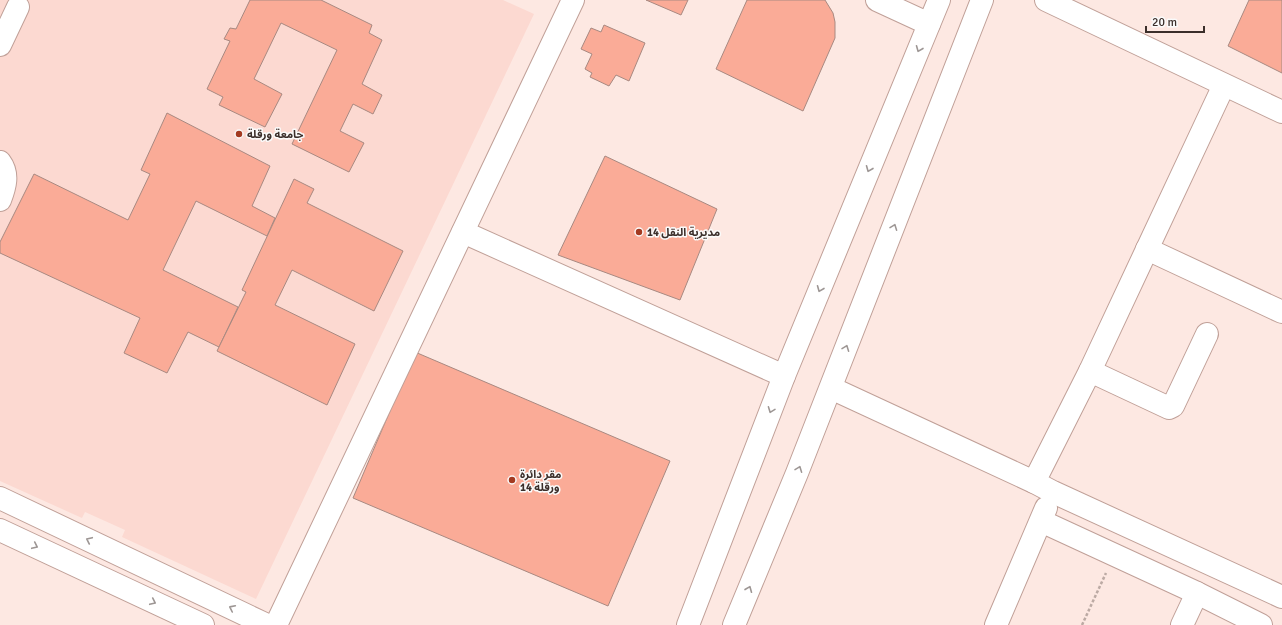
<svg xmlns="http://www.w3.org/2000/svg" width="1282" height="625" viewBox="0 0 1282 625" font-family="Signika,'Noto Sans Arabic',sans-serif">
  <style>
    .built { fill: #fcd9d1 }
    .building { fill: #faab97; stroke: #a88981 }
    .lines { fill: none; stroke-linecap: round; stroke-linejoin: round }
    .minor-casing { stroke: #c0a098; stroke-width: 24 }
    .path { stroke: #bcaaa4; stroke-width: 2.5; stroke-dasharray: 3 2; stroke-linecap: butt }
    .minor { stroke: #fff; stroke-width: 22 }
    .oneway { stroke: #9d9694 }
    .poi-dot { fill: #a33a21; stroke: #fafafa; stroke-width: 1.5 }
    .labels { text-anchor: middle; stroke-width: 3; stroke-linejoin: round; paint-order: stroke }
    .poi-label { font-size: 11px; font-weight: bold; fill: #3b2e2a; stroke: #fafafa; text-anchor: start }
  </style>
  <rect width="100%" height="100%" fill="#fde8e2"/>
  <polygon class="built" points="0,0 503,0 534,14 256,599 122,537 125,530 85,512 82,518 0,481"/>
  <g class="building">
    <polygon points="250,0 321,0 372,25 369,33 382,40 362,84 382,95 373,114 353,104 340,131 364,143 349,172 292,144 337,50 281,23 254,79 282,94 265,127 219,105 223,97 207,89 230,41 224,39 230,28 236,29"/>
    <polygon points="646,0 688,0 681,15"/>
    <polygon points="747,0 825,0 833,13 835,22 835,38 803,111 716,69"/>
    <polygon points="1249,0 1282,0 1282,73 1228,46"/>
    <polygon points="604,25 645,43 629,81 616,75 609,86 590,77 592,73 585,69 592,54 581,49 591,28 601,32"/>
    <polygon points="167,113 270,166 252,206 275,218 267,236 196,201 163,270 238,307 219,347 188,332 167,373 124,353 140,318 0,253 0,242 34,174 128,220 150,174 141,170"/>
    <polygon points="605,156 717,209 680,300 558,255"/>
    <polygon points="294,179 314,189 307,203 403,251 374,311 292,270 275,305 355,344 327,405 217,351 246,292 242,290"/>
    <polygon points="415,352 670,461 608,606 353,498"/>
  </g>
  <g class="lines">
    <defs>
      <g id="minor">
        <polyline points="877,0 929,24"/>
        <polyline points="1046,0 1282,112"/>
        <polyline points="0,45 18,7"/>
        <polyline points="1224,85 1090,371 1034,482 1053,492 1282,597"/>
        <path d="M0,162C9,174 5,187 0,200"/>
        <polyline points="463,232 784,376"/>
        <polyline points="1147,249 1282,312"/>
        <polyline points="1090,371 1169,408 1173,406 1207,334"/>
        <polyline points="831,388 1034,482"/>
        <polyline points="0,498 267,625"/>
        <polyline points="1041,521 1197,593 1261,625"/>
        <polyline points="0,530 203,625"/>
        <polyline points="276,625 573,0"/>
        <polyline points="688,625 784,376 939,0"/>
        <polyline points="734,625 797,473 982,0"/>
        <polyline points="996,625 1046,508"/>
        <polyline points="1182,625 1197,593"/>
      </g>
    </defs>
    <use href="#minor" class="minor-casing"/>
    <polyline class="path" points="1082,625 1106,573"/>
    <use href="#minor" class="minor"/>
  </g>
  <defs><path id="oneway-chevron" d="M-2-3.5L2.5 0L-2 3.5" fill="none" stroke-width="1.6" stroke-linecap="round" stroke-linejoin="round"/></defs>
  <g class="oneway">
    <use href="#oneway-chevron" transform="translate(919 49) rotate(112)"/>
    <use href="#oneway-chevron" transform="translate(869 169) rotate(112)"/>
    <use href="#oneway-chevron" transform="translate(894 227) rotate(-69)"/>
    <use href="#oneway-chevron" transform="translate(820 289) rotate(112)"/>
    <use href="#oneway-chevron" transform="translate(846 348) rotate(-69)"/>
    <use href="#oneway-chevron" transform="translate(771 410) rotate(111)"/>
    <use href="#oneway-chevron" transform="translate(799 469) rotate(-69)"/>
    <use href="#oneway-chevron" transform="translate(89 540) rotate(-155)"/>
    <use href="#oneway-chevron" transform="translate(35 546) rotate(25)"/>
    <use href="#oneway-chevron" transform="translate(749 589) rotate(-68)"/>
    <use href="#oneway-chevron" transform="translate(153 602) rotate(25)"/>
    <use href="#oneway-chevron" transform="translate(232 608) rotate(-154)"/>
  </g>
  <g class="poi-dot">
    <circle cx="239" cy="134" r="4"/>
    <circle cx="639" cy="232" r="4"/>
    <circle cx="512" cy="480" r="4"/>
  </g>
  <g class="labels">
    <g class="poi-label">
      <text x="247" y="138">جامعة ورقلة</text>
      <text x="647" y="236">مديرية النقل 14</text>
      <text x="520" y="478">مقر دائرة<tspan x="520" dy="13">ورقلة 14</tspan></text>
    </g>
  </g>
  <path d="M1146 26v6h58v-6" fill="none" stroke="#3b2e2a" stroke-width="2"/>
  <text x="1152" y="26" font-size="12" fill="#3b2e2a" stroke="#fafafa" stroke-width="3" paint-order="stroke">20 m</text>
</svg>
